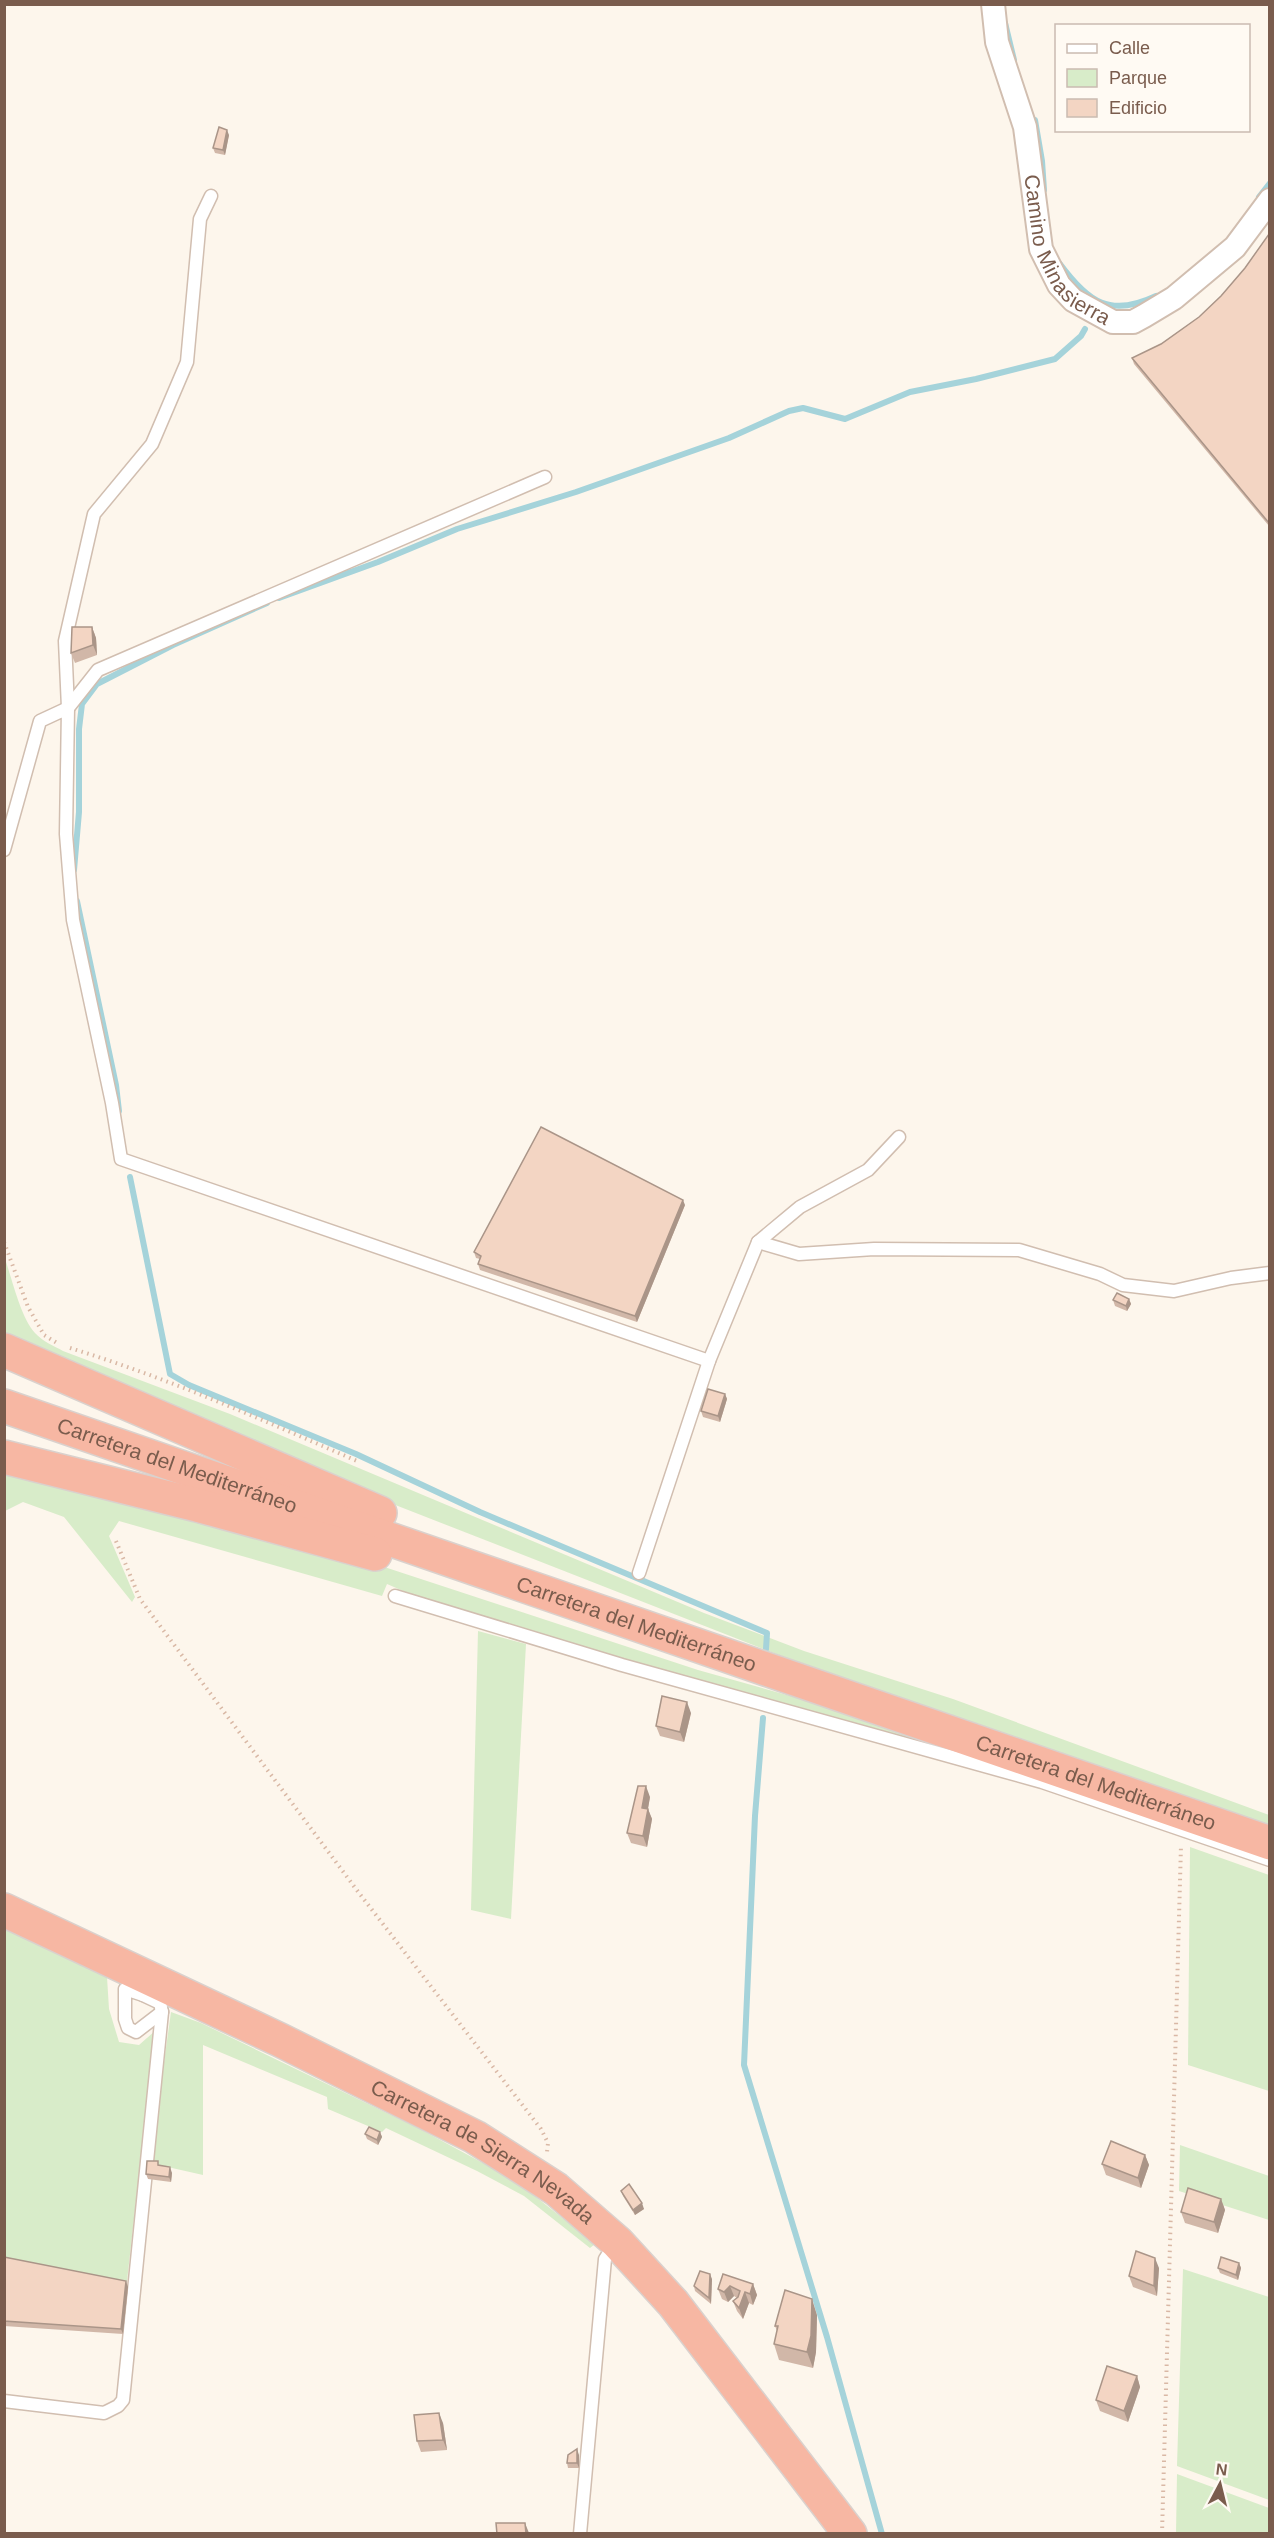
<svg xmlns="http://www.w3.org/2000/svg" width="1274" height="2538" viewBox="0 0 1274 2538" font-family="Arial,sans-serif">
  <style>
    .green { fill: #d8ecc9 }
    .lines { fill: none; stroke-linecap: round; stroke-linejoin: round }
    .stream { stroke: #a5d3da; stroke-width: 6 }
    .lane-casing { stroke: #d1beb0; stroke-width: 15 }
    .street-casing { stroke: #d1beb0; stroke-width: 26 }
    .highway-casing { stroke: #dad1cd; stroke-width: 36 }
    .path { stroke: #d9b8a5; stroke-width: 4; stroke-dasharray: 1.5 4.5; stroke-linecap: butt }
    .lane { stroke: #fff; stroke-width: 12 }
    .street { stroke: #fff; stroke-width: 22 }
    .highway { stroke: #f7b7a3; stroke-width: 33 }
    .wall { fill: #d1b7a8 }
    .shaded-wall { fill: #aa9588 }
    .building { fill: #f3d5c3; stroke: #aa9588; stroke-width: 1.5 }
    .labels { text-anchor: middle; stroke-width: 4.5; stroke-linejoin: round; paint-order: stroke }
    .street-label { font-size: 21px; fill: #7a5c4d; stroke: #fffaf3 }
  </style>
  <rect width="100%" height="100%" fill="#fdf6ec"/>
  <g class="green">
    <path d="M4,1256C12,1278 20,1316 35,1333C42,1341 54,1346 63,1351L230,1414L704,1613L804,1651L953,1699L1269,1815V1825L779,1655L357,1490L5,1340Z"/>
    <polygon points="5,1469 363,1560 698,1670 815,1703 999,1765 652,1668 431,1603 387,1584 382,1596 119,1521 109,1536 135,1597 132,1602 64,1517 23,1502 5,1511"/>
    <polygon points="478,1631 526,1644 511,1919 471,1910"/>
    <polygon points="1190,1847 1269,1875 1269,2091 1188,2065"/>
    <polygon points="4,1928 107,1977 109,2009 119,2042 139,2045 155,2031 127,2281 5,2258"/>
    <polygon points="171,2012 201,2023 418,2128 494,2169 531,2193 595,2244 590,2248 524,2196 477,2171 386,2128 382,2132 328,2109 327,2097 203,2045 203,2175 150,2163"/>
    <polygon points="1180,2145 1269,2176 1269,2220 1179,2191"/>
    <polygon points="1183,2269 1269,2297 1269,2500 1177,2466"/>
    <polygon points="1177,2474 1269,2508 1269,2533 1176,2533"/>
  </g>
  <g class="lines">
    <g class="stream">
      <polyline points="1005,23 1014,60"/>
      <polyline points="1035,120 1042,161 1044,190"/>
      <polyline points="1259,197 1270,183"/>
      <path d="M1060,264C1088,302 1110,318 1156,296"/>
      <polyline points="279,598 378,562 457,529 576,492 729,438 789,411 803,408 845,419 910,392 976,379 1055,359 1081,336 1085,329"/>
      <polyline points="74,870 79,812 79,729 82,704 97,684 173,645 267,603"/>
      <polyline points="77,901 116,1085 119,1111"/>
      <polyline points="130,1177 170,1374 189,1385 356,1454 480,1512 767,1633 766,1649"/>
      <polyline points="763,1718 755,1816 744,2065 827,2337 882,2534"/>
    </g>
    <defs>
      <g id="lane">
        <polyline points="68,708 65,641 94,514 152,444 187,362 200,219 211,196"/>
        <polyline points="68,708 98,670 545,477"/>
        <polyline points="4,850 40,721 68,708 66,834 73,920 112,1103 121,1159 709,1361"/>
        <polyline points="758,1242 799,1254 874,1249 1019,1250 1100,1274 1123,1285 1174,1291 1231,1278 1270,1273"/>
        <polyline points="639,1573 709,1361 758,1242 800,1207 868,1170 899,1137"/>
        <polyline points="395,1596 622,1665 1042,1782 1270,1860"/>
        <polyline points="143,1995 125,1989 125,2019 128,2028 136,2032 162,2012"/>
        <polyline points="4,2401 104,2413 118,2406 123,2400 162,2012 160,2003 143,1995 148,1980"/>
        <polyline points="580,2534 605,2259 616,2242"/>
      </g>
      <g id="street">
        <path id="s1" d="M993,4L997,42L1025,127L1041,249L1059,285L1073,300L1113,322H1133L1144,316L1174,298L1235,247L1270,200"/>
      </g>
      <g id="highway">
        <polyline points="4,1350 380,1513"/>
        <path id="s2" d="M4,1406L1270,1843"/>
        <polyline points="4,1457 197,1505 375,1554"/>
        <path id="s3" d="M4,1910L280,2040L475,2137L556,2189L617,2242L673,2303L850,2534"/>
      </g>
    </defs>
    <use href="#lane" class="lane-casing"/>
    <use href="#street" class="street-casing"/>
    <use href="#highway" class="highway-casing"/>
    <g class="path">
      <polyline points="4,1242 28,1307 44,1335 57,1343"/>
      <path d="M70,1348C168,1378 263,1420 357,1461"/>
      <polyline points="116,1541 140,1599 359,1893 541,2129 548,2143 547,2152"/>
      <polyline points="1162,2534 1181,1845"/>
    </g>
    <use href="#lane" class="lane"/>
    <use href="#street" class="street"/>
    <use href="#highway" class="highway"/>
  </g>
  <g class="wall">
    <polygon points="229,135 225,155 215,153 213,148"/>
    <polygon points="1269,234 1269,526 1134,364 1132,358 1161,344 1199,317 1221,296 1245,268"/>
    <polygon points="92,627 96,638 97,655 75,663 71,653"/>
    <polygon points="685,1205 637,1322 480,1270 478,1264 480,1259 476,1258 474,1252"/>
    <polygon points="1129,1299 1131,1304 1127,1311 1115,1306 1113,1300"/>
    <polygon points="725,1394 727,1399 720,1422 703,1417 701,1411"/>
    <polygon points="691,1713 684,1742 660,1736 656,1726"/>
    <polygon points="650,1797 648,1809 652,1819 647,1847 631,1843 627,1833"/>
    <polygon points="380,2132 382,2137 378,2145 367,2139 365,2134"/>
    <polygon points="1145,2155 1149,2165 1141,2188 1106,2175 1102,2164"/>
    <polygon points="160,2165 172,2173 171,2182 148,2179 146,2174"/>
    <polygon points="621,2191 644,2209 635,2215 623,2196"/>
    <polygon points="1221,2199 1225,2210 1218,2233 1185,2223 1181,2212"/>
    <polygon points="4,2257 128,2287 123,2334 4,2326"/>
    <polygon points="1239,2263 1241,2268 1238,2280 1220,2273 1218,2268"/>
    <polygon points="1159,2268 1157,2296 1133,2287 1129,2276"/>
    <polygon points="723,2274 753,2284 757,2295 753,2305 749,2303 743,2319 737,2311 733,2301 737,2298 734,2296 728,2302 722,2299 718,2289"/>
    <polygon points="712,2279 711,2304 695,2291 694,2286"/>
    <polygon points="817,2315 816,2352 813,2368 779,2360 774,2344 777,2331 775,2326"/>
    <polygon points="1137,2376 1140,2387 1128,2422 1100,2411 1096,2400"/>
    <polygon points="443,2423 447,2450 421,2452 417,2441"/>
    <polygon points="579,2455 579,2468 568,2468 567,2463"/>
  </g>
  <g class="shaded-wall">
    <polygon points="227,130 229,135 225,155 223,150"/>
    <polygon points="92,627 96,638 97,655 93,645"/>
    <polygon points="683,1200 685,1205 637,1322 635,1316"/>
    <polygon points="1129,1299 1131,1304 1127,1311 1126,1306"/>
    <polygon points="725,1394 727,1399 720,1422 718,1416"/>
    <polygon points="687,1702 691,1713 684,1742 680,1732"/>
    <polygon points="646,1786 650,1797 646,1819 642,1808"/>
    <polygon points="648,1809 652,1819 647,1847 643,1836"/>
    <polygon points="380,2132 382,2137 378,2145 377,2140"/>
    <polygon points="1145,2155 1149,2165 1141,2188 1138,2178"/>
    <polygon points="170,2167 172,2173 171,2182 169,2177"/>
    <polygon points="1221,2199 1225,2210 1218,2233 1214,2222"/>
    <polygon points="642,2203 644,2209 635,2215 633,2210"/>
    <polygon points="1155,2258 1159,2268 1157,2296 1154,2286"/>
    <polygon points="1239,2263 1241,2268 1238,2280 1236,2275"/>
    <polygon points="710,2274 712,2279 711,2304 709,2298"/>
    <polygon points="126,2281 128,2287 123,2334 121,2329"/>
    <polygon points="753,2284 757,2295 753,2305 750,2294"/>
    <polygon points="730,2286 734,2296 728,2302 724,2292"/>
    <polygon points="745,2292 749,2303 743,2319 739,2308"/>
    <polygon points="812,2299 817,2315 816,2352 813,2368 807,2352"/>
    <polygon points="1137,2376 1140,2387 1128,2422 1124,2411"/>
    <polygon points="439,2413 443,2423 447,2450 443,2440"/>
    <polygon points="577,2449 579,2455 579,2468 577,2463"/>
    <polygon points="525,2523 529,2533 526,2534"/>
  </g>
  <g class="building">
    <polygon points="219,127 227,130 223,150 213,148"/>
    <polygon points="1269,234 1269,523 1132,358 1161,344 1199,317 1221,296 1245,268"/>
    <polygon points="72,627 92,627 93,645 71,653"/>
    <polygon points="541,1127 683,1200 635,1316 478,1264 481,1256 474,1252"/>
    <polygon points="1117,1293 1129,1299 1126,1306 1113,1300"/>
    <polygon points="708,1389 725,1394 718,1416 701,1411"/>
    <polygon points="662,1696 687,1702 680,1732 656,1726"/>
    <polygon points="638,1786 646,1786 642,1808 648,1809 643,1836 627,1833"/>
    <polygon points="369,2127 380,2132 377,2140 365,2134"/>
    <polygon points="1111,2141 1145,2155 1138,2178 1102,2164"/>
    <polygon points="147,2161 158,2161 158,2165 170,2167 169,2177 146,2174"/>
    <polygon points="629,2184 642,2203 633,2210 621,2191"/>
    <polygon points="1188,2188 1221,2199 1214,2222 1181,2212"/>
    <polygon points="1136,2251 1155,2258 1154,2286 1129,2276"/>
    <polygon points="4,2257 126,2281 121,2329 4,2321"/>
    <polygon points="1221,2257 1239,2263 1236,2275 1218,2268"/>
    <polygon points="700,2271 710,2274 709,2298 694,2286"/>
    <polygon points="723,2274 753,2284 750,2294 745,2292 739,2308 733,2301 738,2297 740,2291 730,2286 724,2292 718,2289"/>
    <polygon points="785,2290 812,2299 811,2336 807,2352 774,2344 778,2326 775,2326"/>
    <polygon points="1107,2366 1137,2376 1124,2411 1096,2400"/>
    <polygon points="439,2413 443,2440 417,2441 414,2415"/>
    <polygon points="577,2449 577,2463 567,2463 568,2455"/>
    <polygon points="496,2523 525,2523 526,2534 497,2534"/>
  </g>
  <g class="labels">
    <g class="street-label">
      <text dy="7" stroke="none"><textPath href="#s1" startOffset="264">Camino Minasierra</textPath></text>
      <text dy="7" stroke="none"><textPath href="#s2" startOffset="183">Carretera del Mediterráneo</textPath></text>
      <text dy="7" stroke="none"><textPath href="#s2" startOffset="669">Carretera del Mediterráneo</textPath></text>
      <text dy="7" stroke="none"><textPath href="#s2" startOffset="1155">Carretera del Mediterráneo</textPath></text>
      <text dy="7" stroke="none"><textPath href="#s3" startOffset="537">Carretera de Sierra Nevada</textPath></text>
    </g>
  </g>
  <rect width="1274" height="2538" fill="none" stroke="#7a5c4d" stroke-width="12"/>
  <rect x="1055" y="24" width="195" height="108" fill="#fffaf3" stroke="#cabbb1" stroke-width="1.5"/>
  <rect x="1067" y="44" width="30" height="9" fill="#ffffff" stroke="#cabbb1" stroke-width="1.5"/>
  <text x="1109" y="54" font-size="18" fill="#7a5c4d">Calle</text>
  <rect x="1067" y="69" width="30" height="18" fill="#d8ecc9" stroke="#cabbb1" stroke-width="1.5"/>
  <text x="1109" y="84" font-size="18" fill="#7a5c4d">Parque</text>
  <rect x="1067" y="99" width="30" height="18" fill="#f3d5c3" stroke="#cabbb1" stroke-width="1.5"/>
  <text x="1109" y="114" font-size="18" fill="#7a5c4d">Edificio</text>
  <g transform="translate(1220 2484) rotate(7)" stroke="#fffaf3" stroke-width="4.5" paint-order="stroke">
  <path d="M0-4.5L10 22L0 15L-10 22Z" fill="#7a5c4d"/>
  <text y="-9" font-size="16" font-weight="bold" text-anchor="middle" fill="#7a5c4d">N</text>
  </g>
</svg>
